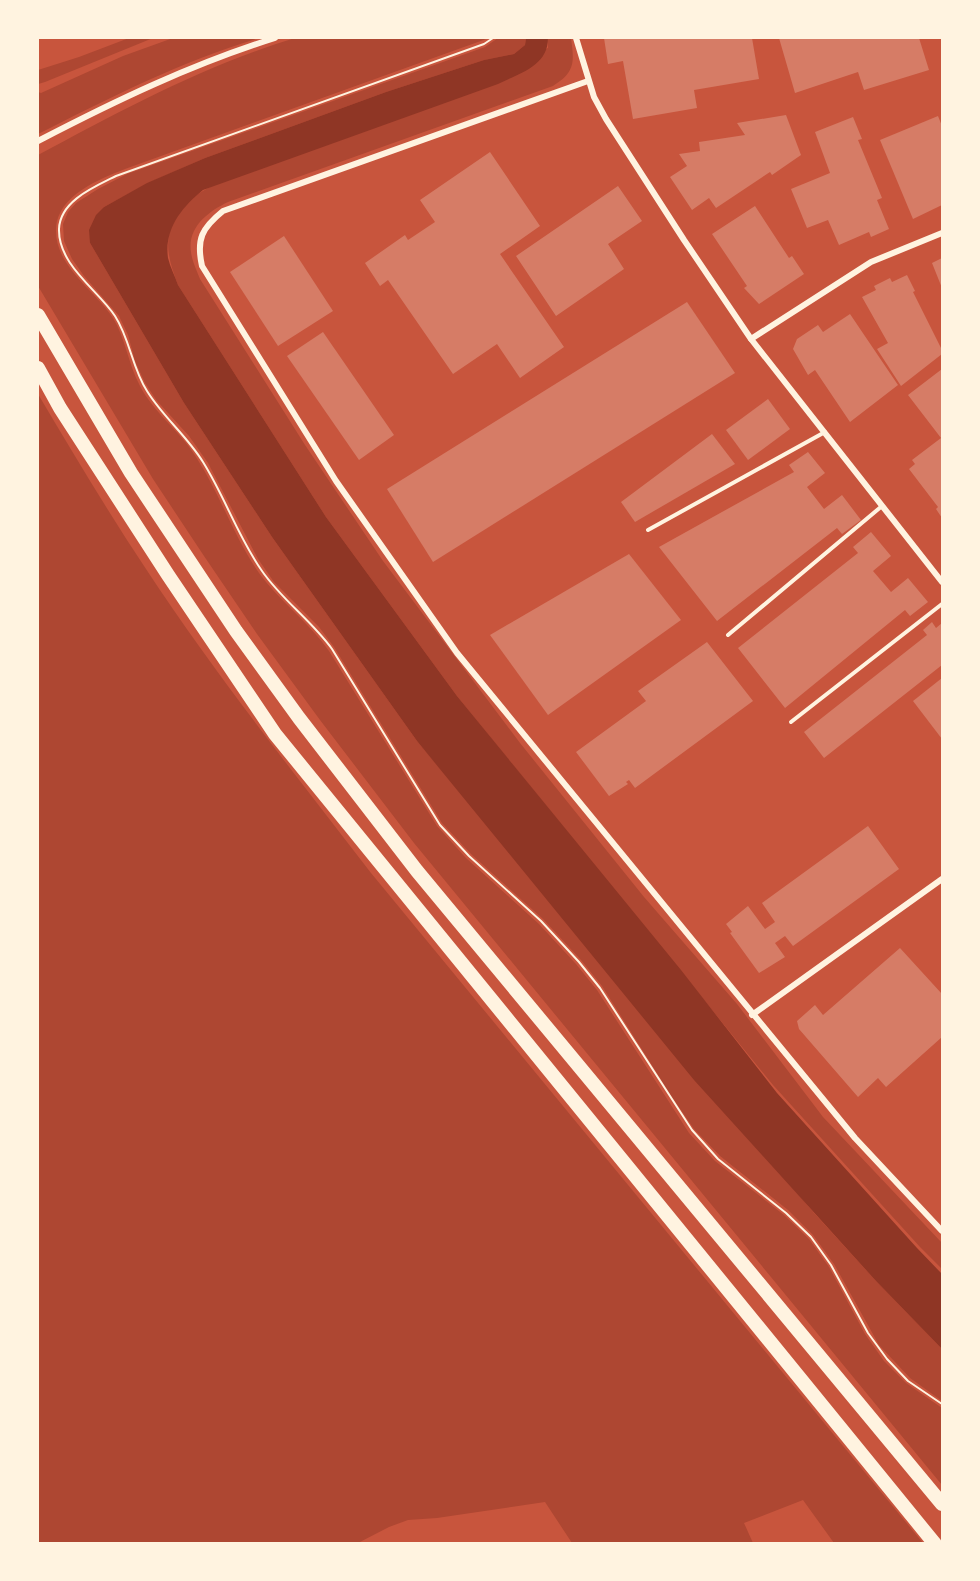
<svg xmlns="http://www.w3.org/2000/svg" width="980" height="1581" font-family="Karla,sans-serif">
<style>
.green{fill:#ae4732}
.water{fill:#8f3625}
.building{fill:#d67c66}
.lines{fill:none;stroke-linecap:round;stroke-linejoin:round}
.path{stroke:#fff3e0;stroke-width:2}
.service{stroke:#fff3e0;stroke-width:4}
.minor{stroke:#fff3e0;stroke-width:6}
.motorway{stroke:#fff3e0;stroke-width:14}
</style>
<rect width="100%" height="100%" fill="#c8553d"/>
<g class="green">
<path d="M 129,38 L 153,38 L 45,82 L 38,84 L 38,70 L 79,57 Z"/>
<path d="M 173,38 L 259,38 C 182,61 109,98 38,134 L 38,92 L 41,93 L 123,56 Z"/>
<path d="M 295,38 L 489,38 L 125,169 C 100,179 58,195 56,228 C 54,266 95,290 113,318 C 126,339 128,364 140,386 C 154,413 180,431 196,457 C 220,494 234,537 259,573 C 280,602 309,622 329,651 L 437,826 L 466,858 L 539,924 L 576,964 L 597,990 L 689,1133 L 715,1161 L 784,1215 L 809,1239 L 829,1267 L 865,1334 L 884,1361 L 906,1383 L 942,1408 L 942,1485 L 414,843 L 320,720 L 257,634 L 204,556 L 153,479 L 38,286 L 38,155 C 120,111 205,65 295,38 Z"/>
<path d="M 498,38 L 526,38 L 525,45 L 514,54 L 484,60 L 386,92 L 205,158 L 148,183 L 104,207 L 90,243 L 184,403 L 272,537 L 417,741 L 814,1213 L 876,1281 L 942,1349 L 942,1401 L 910,1378 L 879,1345 L 834,1264 L 813,1235 L 788,1210 L 720,1156 L 694,1129 L 672,1097 L 602,986 L 581,960 L 543,919 L 471,854 L 442,823 L 334,647 L 319,627 L 274,582 L 258,559 L 208,463 L 189,436 L 157,401 L 145,383 L 135,361 L 128,335 L 119,316 L 84,276 L 72,259 L 64,241 L 63,224 L 68,212 L 76,203 L 98,189 L 127,174 L 485,47 Z"/>
<path d="M 548,38 L 571,38 C 574,61 576,72 553,86 L 228,202 C 209,211 187,227 191,252 C 192,261 197,271 200,279 L 305,445 L 383,561 L 520,743 L 644,897 L 737,1004 L 823,1117 L 942,1243 L 942,1269 L 920,1247 L 773,1085 L 457,696 L 326,517 L 178,285 C 166,253 161,233 186,205 C 205,182 248,174 275,162 C 366,124 457,86 548,48 Z"/>
<path d="M 38,394 C 73,453 108,512 146,569 C 215,674 294,773 371,873 L 923,1543 L 834,1543 L 803,1500 L 744,1523 L 753,1543 L 572,1543 L 545,1502 L 437,1518 L 408,1520 L 389,1527 L 358,1543 L 38,1543 Z"/>
</g>
<path class="water" d="M 526,38 L 548,38 C 548,66 520,73 498,84 L 203,190 C 182,207 164,229 168,258 C 170,267 175,276 178,285 L 326,517 L 457,696 L 681,970 L 777,1093 L 917,1248 L 942,1274 L 942,1349 L 876,1281 L 694,1080 L 417,741 L 272,537 L 184,403 L 90,243 L 89,230 L 96,215 L 104,207 L 147,183 L 205,158 L 386,92 L 484,60 L 514,54 L 525,45 Z"/>
<g class="building">
<path d="M 604,38 L 752,38 L 759,79 L 694,90 L 697,108 L 633,119 L 623,61 L 608,64 Z"/>
<path d="M 779,38 L 919,38 L 929,70 L 864,90 L 858,72 L 795,93 Z"/>
<path d="M 786,115 L 801,155 L 772,175 L 770,172 L 716,208 L 709,198 L 692,210 L 670,177 L 687,166 L 679,154 L 700,151 L 699,142 L 745,135 L 737,123 Z"/>
<path d="M 938,116 L 942,126 L 942,205 L 913,219 L 880,140 Z"/>
<path d="M 853,117 L 862,139 L 858,140 L 882,198 L 877,200 L 889,229 L 871,237 L 869,232 L 839,245 L 828,220 L 807,228 L 791,189 L 830,173 L 815,132 Z"/>
<path d="M 490,152 L 540,226 L 500,254 L 564,347 L 520,378 L 497,344 L 453,374 L 388,280 L 380,286 L 365,263 L 405,235 L 408,240 L 435,222 L 420,200 Z"/>
<path d="M 618,186 L 642,221 L 608,244 L 624,269 L 556,316 L 516,256 Z"/>
<path d="M 755,206 L 789,258 L 792,256 L 804,274 L 759,304 L 744,288 L 747,286 L 712,234 Z"/>
<path d="M 284,236 L 333,311 L 278,346 L 230,272 Z"/>
<path d="M 942,258 L 942,288 L 932,263 Z"/>
<path d="M 907,275 L 915,291 L 913,292 L 942,350 L 942,354 L 901,386 L 877,349 L 888,343 L 862,297 L 876,290 L 874,286 L 890,278 L 892,282 Z"/>
<path d="M 687,302 L 735,373 L 433,562 L 387,489 Z"/>
<path d="M 850,314 L 898,385 L 850,422 L 815,370 L 808,375 L 793,349 L 797,339 L 818,325 L 823,332 Z"/>
<path d="M 323,332 L 394,435 L 359,460 L 287,356 Z"/>
<path d="M 942,369 L 942,518 L 936,509 L 938,507 L 909,469 L 915,464 L 912,460 L 941,438 L 908,395 Z"/>
<path d="M 768,399 L 790,429 L 748,460 L 726,430 Z"/>
<path d="M 712,434 L 735,464 L 635,522 L 621,502 Z"/>
<path d="M 808,452 L 825,473 L 807,487 L 824,509 L 842,495 L 861,520 L 842,534 L 837,528 L 717,621 L 659,547 L 794,472 L 789,465 Z"/>
<path d="M 871,532 L 891,556 L 873,571 L 891,592 L 908,578 L 928,602 L 910,616 L 905,610 L 785,708 L 738,648 L 858,553 L 853,547 Z"/>
<path d="M 629,554 L 681,620 L 548,715 L 490,635 Z"/>
<path d="M 932,622 L 936,628 L 942,623 L 942,665 L 824,758 L 804,732 L 927,635 L 923,630 Z"/>
<path d="M 707,642 L 753,701 L 635,788 L 629,780 L 626,782 L 628,784 L 609,796 L 576,752 L 646,701 L 638,691 Z"/>
<path d="M 942,678 L 942,739 L 913,701 Z"/>
<path d="M 868,826 L 899,869 L 793,946 L 785,936 L 775,943 L 785,957 L 759,973 L 730,933 L 732,932 L 726,924 L 748,906 L 765,929 L 775,922 L 762,903 Z"/>
<path d="M 900,948 L 942,994 L 942,1037 L 886,1087 L 878,1078 L 858,1097 L 799,1029 L 797,1021 L 815,1005 L 823,1015 Z"/>
</g>
<g class="lines">
<path class="path" d="M 493,38 L 484,44 L 116,176 C 94,187 60,201 59,229 C 58,265 98,290 115,316 C 130,339 132,368 147,391 C 163,417 187,436 203,462 C 225,497 238,537 262,571 C 282,600 311,620 332,649 L 440,825 L 469,856 L 541,921 L 579,962 L 600,988 L 692,1130 L 718,1159 L 786,1213 L 811,1237 L 831,1265 L 868,1333 L 887,1359 L 908,1381 L 942,1404"/>
<g class="service">
<path d="M 648,530 L 825,432"/>
<path d="M 728,635 L 882,506"/>
<path d="M 791,722 L 942,604"/>
</g>
<g class="minor">
<path d="M 576,38 L 594,97 L 606,119 L 684,240 L 751,339 L 942,582"/>
<path d="M 588,81 L 223,211 C 202,228 196,239 202,266 L 336,481 L 457,653 L 855,1138 L 942,1231"/>
<path d="M 38,141 C 115,101 192,64 275,38"/>
<path d="M 751,339 L 871,262 L 942,233"/>
<path d="M 752,1015 L 942,879"/>
</g>
<g class="motorway">
<path d="M 38,315 L 131,473 L 236,631 L 299,718 L 417,871 L 942,1504"/>
<path d="M 38,368 L 60,408 L 168,575 L 275,734 L 935,1544"/>
</g>
</g>
<rect width="980" height="1581" fill="none" stroke="#fff3e0" stroke-width="78"/>
</svg>
